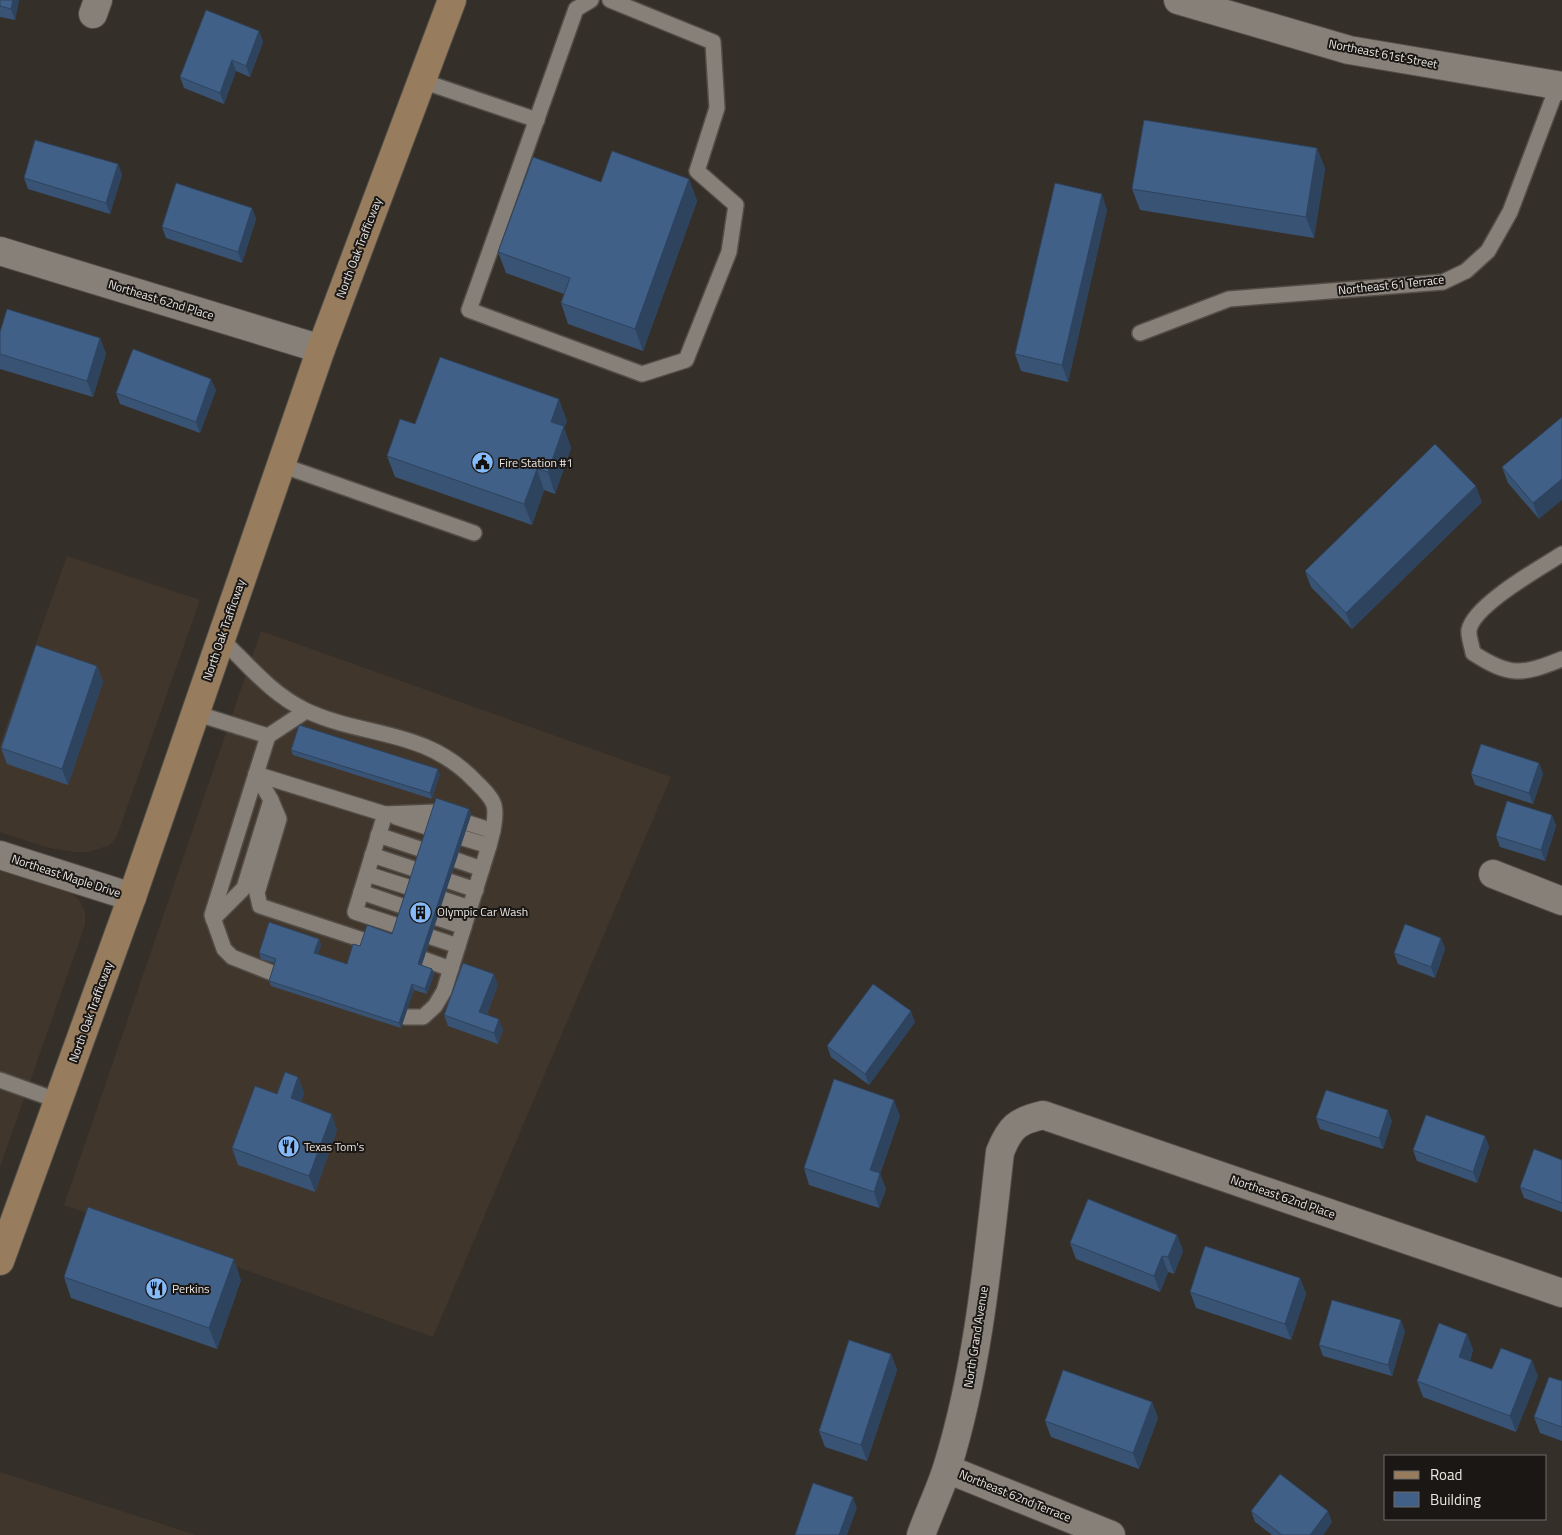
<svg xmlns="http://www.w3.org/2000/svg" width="1562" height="1535" font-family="'Titillium Web',sans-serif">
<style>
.built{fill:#41362c}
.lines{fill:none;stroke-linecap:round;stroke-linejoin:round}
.lane-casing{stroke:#524d47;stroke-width:18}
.street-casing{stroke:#524d47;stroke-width:30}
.secondary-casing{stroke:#524d47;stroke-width:30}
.lane{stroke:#878079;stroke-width:15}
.street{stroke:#878079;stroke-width:28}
.secondary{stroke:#977d5e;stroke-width:28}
.wall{fill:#385374}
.shaded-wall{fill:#2e435e}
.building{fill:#416087;stroke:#2e435e}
.labels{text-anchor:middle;stroke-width:4;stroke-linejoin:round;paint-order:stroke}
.street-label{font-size:12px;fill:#eae6e2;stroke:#1a1715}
.poi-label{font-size:12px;fill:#eae6e2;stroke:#1a1715;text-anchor:start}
</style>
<rect width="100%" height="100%" fill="#352f29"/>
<g class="built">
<path d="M 67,556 L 200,600 L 117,836 L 110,845 L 89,852 L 74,852 L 49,848 L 0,832 L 0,744 Z"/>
<path d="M 261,631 L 671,777 L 433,1337 L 64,1205 Z"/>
<path d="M 0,867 L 63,888 L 73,894 L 79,900 L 85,911 L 85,925 L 0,1167 Z"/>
<path d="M 0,1472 L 196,1535 L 0,1535 Z"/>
</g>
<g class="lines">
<defs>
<g id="lane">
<path d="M 591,0 L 576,9 L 469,310 L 642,374 L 686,360 L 729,252 L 736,205 L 697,171 L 717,108 L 713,42 L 610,0"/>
<path d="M 422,81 L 537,120"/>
<path d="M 1140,333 L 1229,299 L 1443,282 L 1466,271 L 1488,251 L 1510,212 L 1558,85"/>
<path d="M 281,465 L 474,533"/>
<path d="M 1562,554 C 1540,568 1474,605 1469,630 C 1468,636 1472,646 1473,653 C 1510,677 1522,675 1562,659"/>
<path d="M 221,639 C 249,665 270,693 305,710 C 364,738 425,728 475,781 C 482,788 491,796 494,805 C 497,817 492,835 489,846 L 444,991 L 435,1006 L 423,1017 L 405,1017"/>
<path d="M 195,713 L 268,736 L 256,774 L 385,814 L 355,912 L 398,926"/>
<path d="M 268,736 L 306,711"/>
<path d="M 256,774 L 212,915 L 224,949 L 232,957 L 275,974"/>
<path d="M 271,800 L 279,819 L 257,893 L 260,906 L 366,941"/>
<path d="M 385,814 L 436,812"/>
<path d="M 396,817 L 430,828"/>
<path d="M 468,823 L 493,831"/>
<path d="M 378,835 L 423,850"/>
<path d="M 463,838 L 489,846"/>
<path d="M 372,855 L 417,870"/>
<path d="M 456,860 L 482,869"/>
<path d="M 367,874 L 411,888"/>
<path d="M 449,881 L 476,890"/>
<path d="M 361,892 L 405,907"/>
<path d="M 443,899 L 470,908"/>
<path d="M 437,918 L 464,927"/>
<path d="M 213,919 L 244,888 L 271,800 L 256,774"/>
<path d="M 431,937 L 458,946"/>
<path d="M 423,959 L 451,969"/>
<path d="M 0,1080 L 59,1101"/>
</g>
<g id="street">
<path d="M 1178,0 L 1349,50 L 1562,86"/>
<path d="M 93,14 L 98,0"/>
<path d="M 0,251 L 321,349"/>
<path d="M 0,855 L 132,897"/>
<path d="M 1493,874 L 1562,901"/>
<path d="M 947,1469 L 1111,1535"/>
<path d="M 921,1535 C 929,1513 940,1490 947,1468 C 979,1365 988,1258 1000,1152 C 1010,1127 1017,1121 1043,1115 L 1562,1293"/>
</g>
<path id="secondary" d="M 0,1261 L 132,897 L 321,349 L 452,0"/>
</defs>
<use href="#lane" class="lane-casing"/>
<use href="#street" class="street-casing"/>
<use href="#secondary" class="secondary-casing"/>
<use href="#lane" class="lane"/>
<use href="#street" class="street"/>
<use href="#secondary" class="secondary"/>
</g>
<g class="wall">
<path d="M 0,0 L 19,0 L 15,20 L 0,17 Z"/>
<path d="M 259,31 L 263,42 L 250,77 L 236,71 L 224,104 L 184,88 L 180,77 Z"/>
<path d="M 1317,148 L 1325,169 L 1314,238 L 1140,210 L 1132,189 Z"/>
<path d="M 118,164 L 122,175 L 110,214 L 28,189 L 24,178 Z"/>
<path d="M 689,179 L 697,201 L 643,351 L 568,324 L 561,303 L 564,294 L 506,273 L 498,252 L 601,182 Z"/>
<path d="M 252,208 L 256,219 L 242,263 L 166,238 L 162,227 Z"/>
<path d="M 1107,210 L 1068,382 L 1021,371 L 1015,354 Z"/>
<path d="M 0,332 L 100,338 L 106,354 L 93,397 L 0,369 Z"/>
<path d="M 216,390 L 200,433 L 120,404 L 116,393 Z"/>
<path d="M 1562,417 L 1539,519 L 1508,483 L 1502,467 Z"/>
<path d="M 567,421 L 564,428 L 571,448 L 555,494 L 544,490 L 532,525 L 395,477 L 387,456 L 415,424 Z"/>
<path d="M 1482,502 L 1352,629 L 1311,587 L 1305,571 Z"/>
<path d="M 97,666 L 103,682 L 68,785 L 7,764 L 1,748 Z"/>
<path d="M 291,750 L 440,774 L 432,799 L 293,755 Z"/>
<path d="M 1539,763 L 1543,774 L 1533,804 L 1475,785 L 1471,774 Z"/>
<path d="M 469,809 L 471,815 L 422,965 L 432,969 L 434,974 L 427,994 L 414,990 L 401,1028 L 271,986 L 269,981 L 275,963 L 261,959 L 259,953 L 319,939 L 321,945 L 318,954 L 347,964 L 360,946 L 392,934 Z"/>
<path d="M 1552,815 L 1556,826 L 1545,861 L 1500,847 L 1496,836 Z"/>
<path d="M 1441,938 L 1445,949 L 1435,978 L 1398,964 L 1394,953 Z"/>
<path d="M 498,985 L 487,1014 L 503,1030 L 498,1044 L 448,1026 L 444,1015 Z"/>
<path d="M 915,1022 L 869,1085 L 831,1057 L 827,1046 Z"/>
<path d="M 298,1077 L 304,1093 L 301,1102 L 337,1130 L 315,1192 L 238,1165 L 232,1148 L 277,1094 Z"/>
<path d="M 900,1116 L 880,1174 L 886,1189 L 879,1208 L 809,1185 L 804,1168 Z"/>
<path d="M 1316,1118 L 1392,1121 L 1383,1149 L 1320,1129 Z"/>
<path d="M 1485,1136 L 1489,1147 L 1477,1183 L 1417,1161 L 1413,1150 Z"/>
<path d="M 1562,1160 L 1562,1212 L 1524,1198 L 1520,1187 Z"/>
<path d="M 1177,1235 L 1183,1251 L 1174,1274 L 1168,1272 L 1160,1292 L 1076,1259 L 1070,1243 Z"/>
<path d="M 64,1277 L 241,1280 L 217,1349 L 71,1298 Z"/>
<path d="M 1300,1278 L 1306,1294 L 1291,1340 L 1196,1308 L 1190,1292 Z"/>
<path d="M 1405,1331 L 1392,1376 L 1323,1356 L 1319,1345 Z"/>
<path d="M 1467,1334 L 1473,1350 L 1470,1361 L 1492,1369 L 1538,1376 L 1516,1432 L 1423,1397 L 1417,1381 Z"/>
<path d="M 891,1354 L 897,1370 L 867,1461 L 825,1447 L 819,1431 Z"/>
<path d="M 1562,1381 L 1562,1441 L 1540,1433 L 1534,1417 Z"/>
<path d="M 1152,1402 L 1158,1418 L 1139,1469 L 1051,1437 L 1045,1421 Z"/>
<path d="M 1251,1511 L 1332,1522 L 1323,1535 L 1272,1535 L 1255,1522 Z"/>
</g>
<g class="shaded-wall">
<path d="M 13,0 L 19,0 L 15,20 L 11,9 Z"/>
<path d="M 259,31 L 263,42 L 250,77 L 246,66 Z"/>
<path d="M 232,60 L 236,71 L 224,104 L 220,93 Z"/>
<path d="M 1317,148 L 1325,169 L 1314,238 L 1306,217 Z"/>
<path d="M 118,164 L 122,175 L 110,214 L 106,203 Z"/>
<path d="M 689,179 L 697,201 L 643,351 L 635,329 Z"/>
<path d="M 1102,194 L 1107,210 L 1068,382 L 1062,365 Z"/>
<path d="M 252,208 L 256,219 L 242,263 L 238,252 Z"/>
<path d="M 100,338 L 106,354 L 93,397 L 87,381 Z"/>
<path d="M 211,379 L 216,390 L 200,433 L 196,422 Z"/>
<path d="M 559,399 L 567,421 L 564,428 L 571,448 L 555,494 L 548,472 L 551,422 Z"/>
<path d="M 537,469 L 544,490 L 532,525 L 524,504 Z"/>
<path d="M 1562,479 L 1562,500 L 1539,519 L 1533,503 Z"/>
<path d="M 1476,486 L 1482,502 L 1352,629 L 1346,613 Z"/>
<path d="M 97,666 L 103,682 L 68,785 L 62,769 Z"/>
<path d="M 1539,763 L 1543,774 L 1533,804 L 1529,793 Z"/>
<path d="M 438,769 L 440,774 L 432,799 L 430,793 Z"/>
<path d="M 469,809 L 471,815 L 420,969 L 418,964 Z"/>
<path d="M 1552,815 L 1556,826 L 1545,861 L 1541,850 Z"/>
<path d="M 1441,938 L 1445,949 L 1435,978 L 1431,967 Z"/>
<path d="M 319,939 L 321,945 L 316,959 L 314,953 Z"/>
<path d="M 432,969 L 434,974 L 427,994 L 425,989 Z"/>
<path d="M 494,974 L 498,985 L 483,1023 L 479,1012 Z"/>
<path d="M 412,984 L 414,990 L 401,1028 L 399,1023 Z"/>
<path d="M 911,1011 L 915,1022 L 869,1085 L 865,1074 Z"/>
<path d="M 499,1019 L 503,1030 L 498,1044 L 494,1033 Z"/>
<path d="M 298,1077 L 304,1093 L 297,1115 L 291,1098 Z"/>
<path d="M 894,1100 L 900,1116 L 880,1174 L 886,1189 L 879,1208 L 874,1192 L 870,1170 Z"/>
<path d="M 1388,1110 L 1392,1121 L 1383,1149 L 1379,1138 Z"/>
<path d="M 332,1114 L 337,1130 L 315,1192 L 309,1176 Z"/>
<path d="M 1485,1136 L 1489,1147 L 1477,1183 L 1473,1172 Z"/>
<path d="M 1177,1235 L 1183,1251 L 1174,1274 L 1168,1257 Z"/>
<path d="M 1162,1256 L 1168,1272 L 1160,1292 L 1154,1276 Z"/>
<path d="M 234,1259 L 241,1280 L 217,1349 L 209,1328 Z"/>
<path d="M 1300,1278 L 1306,1294 L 1291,1340 L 1285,1324 Z"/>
<path d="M 1401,1320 L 1405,1331 L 1392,1376 L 1388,1365 Z"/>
<path d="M 1467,1334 L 1473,1350 L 1465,1373 L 1459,1357 Z"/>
<path d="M 891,1354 L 897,1370 L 867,1461 L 861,1445 Z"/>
<path d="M 1532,1360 L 1538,1376 L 1516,1432 L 1510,1416 Z"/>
<path d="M 1152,1402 L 1158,1418 L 1139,1469 L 1133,1453 Z"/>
<path d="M 853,1497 L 857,1508 L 847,1535 L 839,1535 Z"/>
<path d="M 1328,1511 L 1332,1522 L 1323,1535 L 1310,1535 Z"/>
</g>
<g class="building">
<path d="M 0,0 L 13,0 L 11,9 L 0,6 Z"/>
<path d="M 206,10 L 259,31 L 246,66 L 232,60 L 220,93 L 180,77 Z"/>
<path d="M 1144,120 L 1317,148 L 1306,217 L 1132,189 Z"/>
<path d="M 35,140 L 118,164 L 106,203 L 24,178 Z"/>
<path d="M 612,151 L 689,179 L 635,329 L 561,303 L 570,278 L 498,252 L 533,157 L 601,182 Z"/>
<path d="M 176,183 L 252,208 L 238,252 L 162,227 Z"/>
<path d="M 1055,183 L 1102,194 L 1062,365 L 1015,354 Z"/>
<path d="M 7,309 L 100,338 L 87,381 L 0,354 L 0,332 Z"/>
<path d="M 133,349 L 211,379 L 196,422 L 116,393 Z"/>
<path d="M 440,357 L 559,399 L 551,422 L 564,426 L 548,472 L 537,469 L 524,504 L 387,456 L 400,419 L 415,424 Z"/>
<path d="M 1562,417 L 1562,479 L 1533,503 L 1502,467 Z"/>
<path d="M 1435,444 L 1476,486 L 1346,613 L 1305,571 Z"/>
<path d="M 36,645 L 97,666 L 62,769 L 1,748 Z"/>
<path d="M 299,725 L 438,769 L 430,793 L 291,750 Z"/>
<path d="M 1481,744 L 1539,763 L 1529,793 L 1471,774 Z"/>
<path d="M 436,798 L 469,809 L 418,964 L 432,969 L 425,989 L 412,984 L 399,1023 L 269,981 L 276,959 L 259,953 L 269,922 L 319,939 L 314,953 L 347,964 L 353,944 L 360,946 L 367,925 L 392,934 Z"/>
<path d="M 1507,801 L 1552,815 L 1541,850 L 1496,836 Z"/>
<path d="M 1405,924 L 1441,938 L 1431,967 L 1394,953 Z"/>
<path d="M 463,963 L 494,974 L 479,1012 L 499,1019 L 494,1033 L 444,1015 Z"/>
<path d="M 873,984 L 911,1011 L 865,1074 L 827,1046 Z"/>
<path d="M 285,1072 L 298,1077 L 291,1098 L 332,1114 L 309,1176 L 232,1148 L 255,1086 L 277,1094 Z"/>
<path d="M 834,1079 L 894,1100 L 870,1170 L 880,1173 L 874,1192 L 804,1168 Z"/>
<path d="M 1326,1090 L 1388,1110 L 1379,1138 L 1316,1118 Z"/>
<path d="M 1426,1115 L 1485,1136 L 1473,1172 L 1413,1150 Z"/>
<path d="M 1534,1149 L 1562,1160 L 1562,1203 L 1520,1187 Z"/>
<path d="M 1088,1199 L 1177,1235 L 1168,1257 L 1162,1256 L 1154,1276 L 1070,1243 Z"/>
<path d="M 88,1207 L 234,1259 L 209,1328 L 64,1277 Z"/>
<path d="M 1205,1246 L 1300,1278 L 1285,1324 L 1190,1292 Z"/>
<path d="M 1332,1300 L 1401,1320 L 1388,1365 L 1319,1345 Z"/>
<path d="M 1439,1323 L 1467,1334 L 1459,1357 L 1492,1369 L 1501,1348 L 1532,1360 L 1510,1416 L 1417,1381 Z"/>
<path d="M 849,1340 L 891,1354 L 861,1445 L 819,1431 Z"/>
<path d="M 1063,1370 L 1152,1402 L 1133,1453 L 1045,1421 Z"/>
<path d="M 1549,1377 L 1562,1381 L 1562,1427 L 1534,1417 Z"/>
<path d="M 1280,1474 L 1328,1511 L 1310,1535 L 1282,1535 L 1251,1511 Z"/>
<path d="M 813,1483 L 853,1497 L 839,1535 L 795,1535 Z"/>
</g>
<defs>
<symbol id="civic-disc" viewBox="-11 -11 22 22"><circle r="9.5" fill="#86bbfb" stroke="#1a1715"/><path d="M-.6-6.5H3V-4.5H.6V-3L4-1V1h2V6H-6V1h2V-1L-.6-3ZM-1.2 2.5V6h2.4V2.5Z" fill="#111"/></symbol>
<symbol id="building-disc" viewBox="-11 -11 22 22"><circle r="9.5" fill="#86bbfb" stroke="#1a1715"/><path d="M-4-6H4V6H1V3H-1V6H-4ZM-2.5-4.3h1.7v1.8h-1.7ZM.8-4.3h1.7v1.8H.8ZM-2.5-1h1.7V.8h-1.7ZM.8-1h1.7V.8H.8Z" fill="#111"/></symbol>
<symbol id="restaurant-disc" viewBox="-11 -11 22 22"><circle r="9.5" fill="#86bbfb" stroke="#1a1715"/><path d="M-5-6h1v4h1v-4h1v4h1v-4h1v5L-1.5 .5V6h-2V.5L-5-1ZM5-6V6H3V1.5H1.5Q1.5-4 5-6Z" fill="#111"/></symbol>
</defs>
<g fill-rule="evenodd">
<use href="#civic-disc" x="470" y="450" width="25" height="25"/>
<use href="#building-disc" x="408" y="900" width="25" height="25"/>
<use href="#restaurant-disc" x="276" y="1134" width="25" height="25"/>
<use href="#restaurant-disc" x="144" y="1276" width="25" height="25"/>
</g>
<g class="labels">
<g class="street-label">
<text transform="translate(1383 54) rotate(11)" y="4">Northeast 61st Street</text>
<text transform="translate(359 248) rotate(-69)" y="4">North Oak Trafficway</text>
<text transform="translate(1391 285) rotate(-6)" y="4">Northeast 61 Terrace</text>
<text transform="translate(161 300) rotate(17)" y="4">Northeast 62nd Place</text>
<text transform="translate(224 630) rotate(-71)" y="4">North Oak Trafficway</text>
<text transform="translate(66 876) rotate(18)" y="4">Northeast Maple Drive</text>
<text transform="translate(91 1012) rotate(-70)" y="4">North Oak Trafficway</text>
<text transform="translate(1283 1197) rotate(19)" y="4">Northeast 62nd Place</text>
<text transform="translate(976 1337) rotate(-81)" y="4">North Grand Avenue</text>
<text transform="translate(1015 1496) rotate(22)" y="4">Northeast 62nd Terrace</text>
</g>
<g class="poi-label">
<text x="499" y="467">Fire Station #1</text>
<text x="437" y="916">Olympic Car Wash</text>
<text x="304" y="1151">Texas Tom's</text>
<text x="172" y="1293">Perkins</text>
</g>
</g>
<rect x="1384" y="1455" width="162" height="65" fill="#1a1715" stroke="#6d6a67"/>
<rect x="1394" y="1471" width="25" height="8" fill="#977d5e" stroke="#6d6a67"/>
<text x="1430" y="1480" font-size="15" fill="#eae6e2">Road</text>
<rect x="1394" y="1492" width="25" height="15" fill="#416087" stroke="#6d6a67"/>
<text x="1430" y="1505" font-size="15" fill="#eae6e2">Building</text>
</svg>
